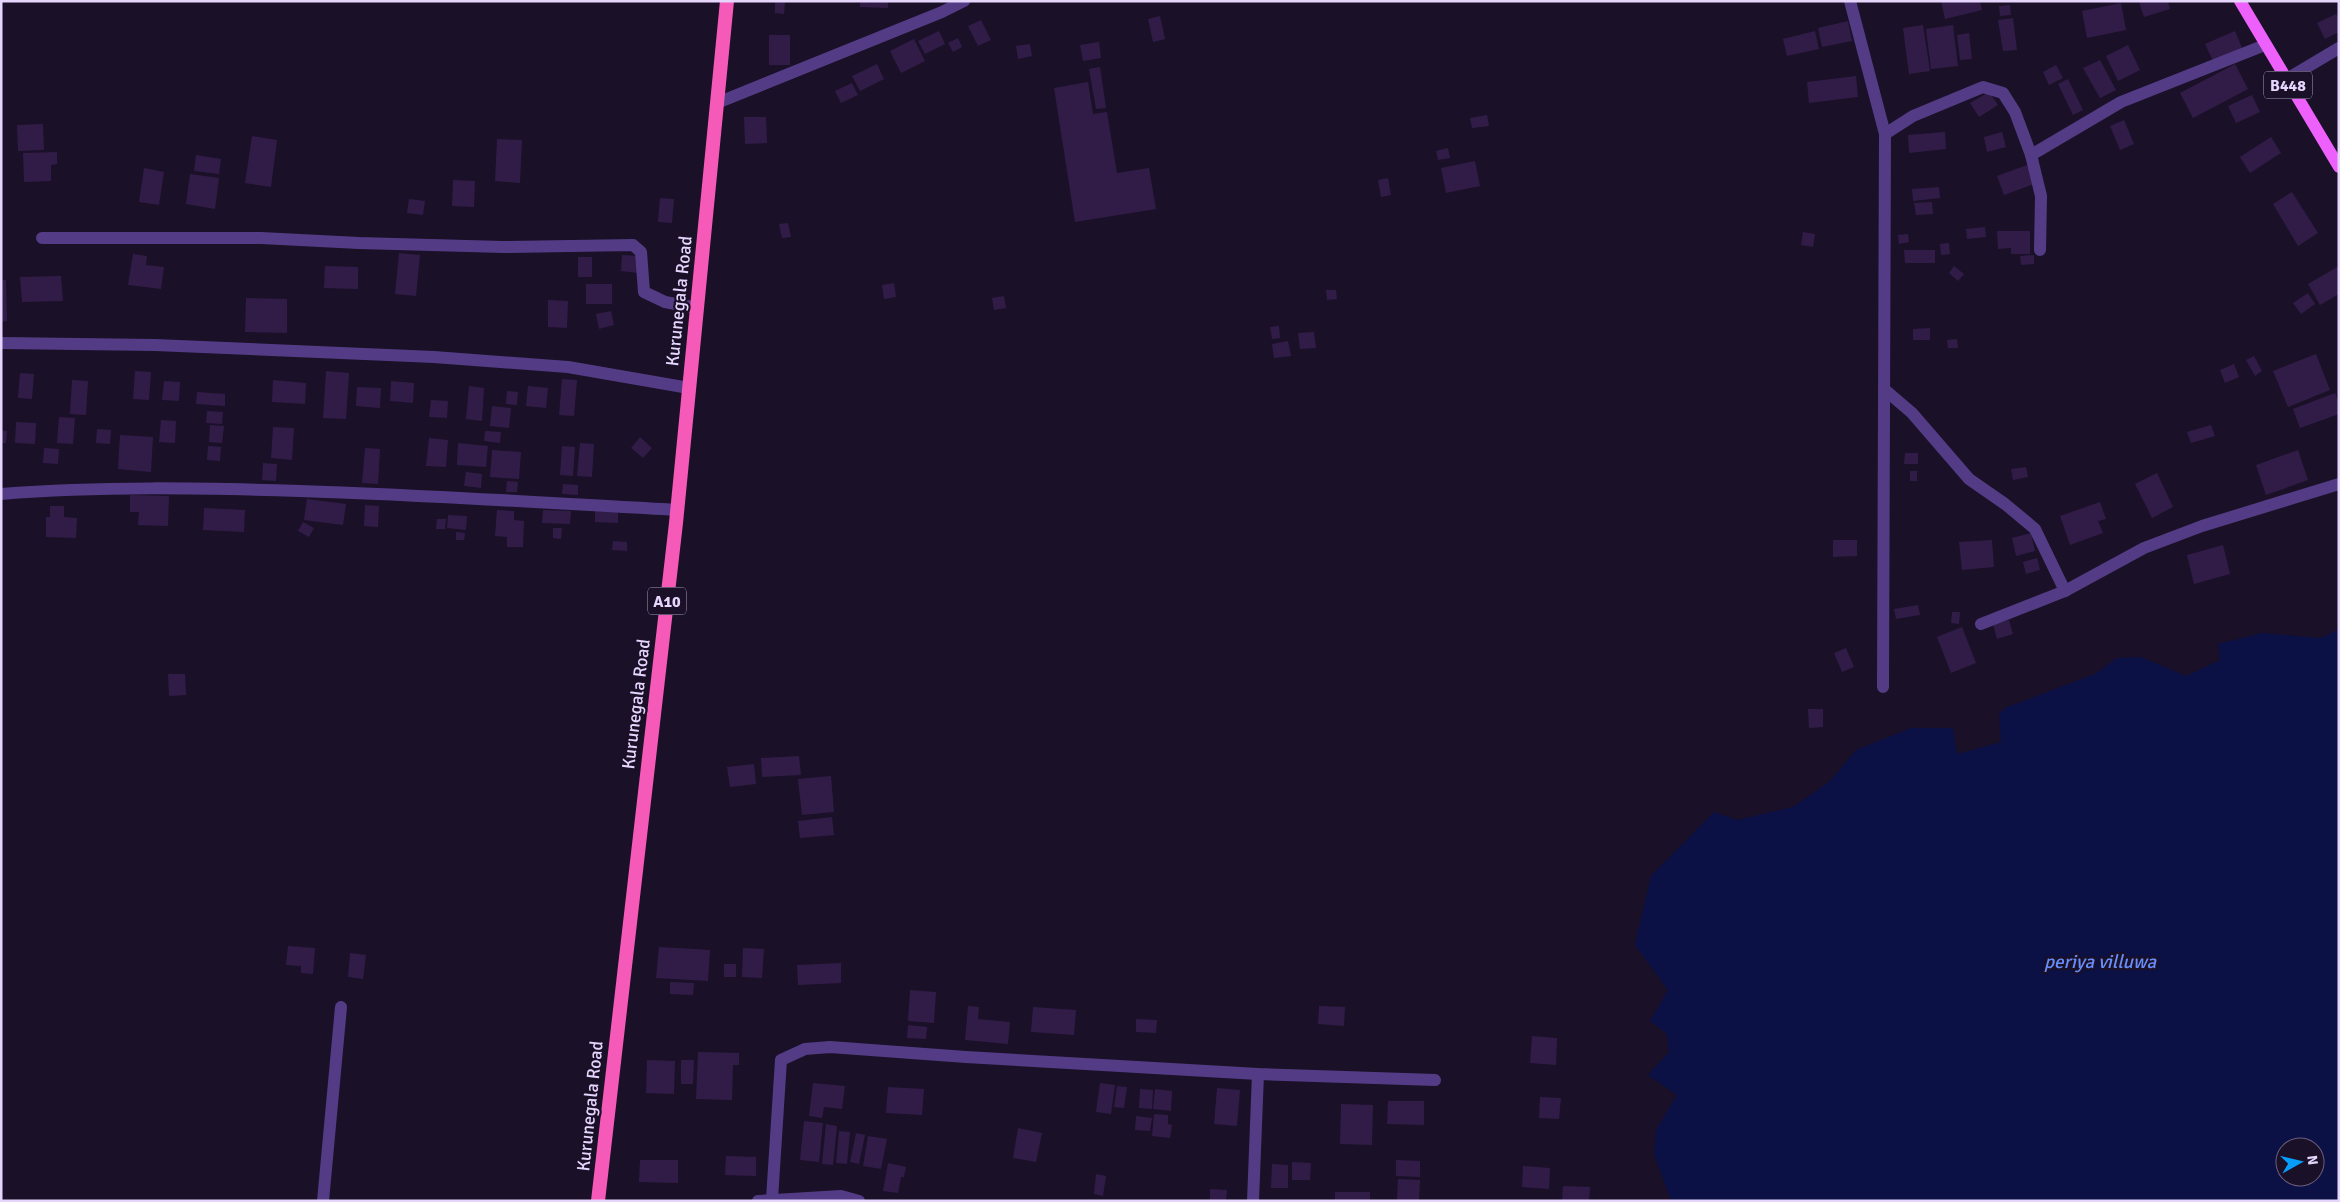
<svg xmlns="http://www.w3.org/2000/svg" width="2340" height="1202" font-family="Signika,sans-serif">
<style>
.water{fill:#0b1045;fill-rule:evenodd}
.building{fill:#311c48}
.lines{fill:none;stroke-linecap:round;stroke-linejoin:round}
.minor{stroke:#533c85;stroke-width:12}
.primary{stroke:#ee60fc;stroke-width:12}
.trunk{stroke:#f55ab8;stroke-width:14}
.labels{text-anchor:middle;stroke-width:4.5;stroke-linejoin:round;paint-order:stroke}
.shield{fill:#1a1027;stroke:#a99bbe;stroke-width:1}
.shield-label{font-size:16px;font-weight:bold;fill:#e6d6fe}
.street-label{font-size:18px;fill:#e6d6fe;stroke:#1a1027}
.water-label{font-size:19px;font-style:italic;fill:#668dfc;stroke:#1a1027}
</style>
<rect width="100%" height="100%" fill="#1a1027"/>
<path class="water" d="M 2339,629 L 2339,1201 L 1671,1201 L 1654,1154 L 1656,1130 L 1677,1095 L 1648,1075 L 1669,1052 L 1667,1034 L 1650,1021 L 1668,990 L 1635,945 L 1651,876 L 1714,812 L 1737,820 L 1793,807 L 1830,781 L 1856,750 L 1911,728 L 1953,728 L 1957,754 L 2001,742 L 1999,714 L 2005,708 L 2095,674 L 2117,658 L 2141,657 L 2186,676 L 2220,660 L 2218,644 L 2262,633 L 2321,638 ZM 2285,1147 L 2315,1147 L 2315,1177 L 2285,1177 Z"/>
<g class="building">
<path d="M 860,1 L 888,1 L 888,8 L 860,7 Z"/>
<path d="M 1941,1 L 1980,1 L 1982,10 L 1945,19 Z"/>
<path d="M 2168,1 L 2170,9 L 2144,17 L 2139,2 Z"/>
<path d="M 775,2 L 785,2 L 784,14 L 775,13 Z"/>
<path d="M 2121,3 L 2126,30 L 2087,38 L 2082,11 Z"/>
<path d="M 2010,5 L 2011,15 L 2000,16 L 1999,6 Z"/>
<path d="M 2336,14 L 2339,19 L 2339,32 L 2325,39 L 2317,23 Z"/>
<path d="M 1160,16 L 1165,39 L 1153,42 L 1148,19 Z"/>
<path d="M 2013,18 L 2017,50 L 2003,51 L 1998,20 Z"/>
<path d="M 981,20 L 991,40 L 978,46 L 968,26 Z"/>
<path d="M 1848,21 L 1852,41 L 1822,47 L 1818,28 Z"/>
<path d="M 1923,25 L 1930,71 L 1909,74 L 1903,28 Z"/>
<path d="M 1953,25 L 1958,66 L 1931,69 L 1926,29 Z"/>
<path d="M 939,31 L 945,44 L 925,54 L 918,41 Z"/>
<path d="M 1815,31 L 1819,49 L 1787,56 L 1783,39 Z"/>
<path d="M 2235,31 L 2243,50 L 2214,63 L 2205,44 Z"/>
<path d="M 1969,33 L 1972,59 L 1960,60 L 1957,35 Z"/>
<rect x="769" y="35" width="21" height="30"/>
<path d="M 958,38 L 962,47 L 953,52 L 948,43 Z"/>
<path d="M 914,39 L 925,61 L 901,73 L 890,51 Z"/>
<path d="M 1099,42 L 1101,58 L 1083,61 L 1080,45 Z"/>
<path d="M 1030,44 L 1032,56 L 1018,59 L 1016,46 Z"/>
<path d="M 2128,45 L 2140,70 L 2118,81 L 2106,56 Z"/>
<path d="M 2100,60 L 2116,90 L 2100,98 L 2083,68 Z"/>
<path d="M 877,64 L 884,79 L 860,91 L 852,76 Z"/>
<path d="M 2235,64 L 2248,89 L 2193,118 L 2180,93 Z"/>
<path d="M 2056,65 L 2063,78 L 2049,85 L 2043,72 Z"/>
<path d="M 1100,67 L 1106,108 L 1096,109 L 1089,69 Z"/>
<path d="M 1856,76 L 1858,97 L 1809,103 L 1807,82 Z"/>
<path d="M 2068,79 L 2083,110 L 2073,115 L 2058,84 Z"/>
<path d="M 1088,82 L 1093,114 L 1107,112 L 1117,173 L 1149,168 L 1156,209 L 1075,222 L 1054,88 Z"/>
<path d="M 852,83 L 858,95 L 841,103 L 835,91 Z"/>
<path d="M 1989,92 L 1998,105 L 1979,117 L 1970,103 Z"/>
<path d="M 2252,95 L 2260,112 L 2236,123 L 2228,106 Z"/>
<path d="M 1487,115 L 1489,126 L 1472,128 L 1470,118 Z"/>
<path d="M 744,117 L 766,117 L 767,143 L 745,144 Z"/>
<path d="M 2124,120 L 2134,144 L 2120,150 L 2110,126 Z"/>
<path d="M 43,124 L 44,150 L 18,151 L 17,125 Z"/>
<path d="M 1945,132 L 1946,149 L 1909,153 L 1908,135 Z"/>
<path d="M 2002,132 L 2006,147 L 1987,152 L 1984,137 Z"/>
<path d="M 252,136 L 277,140 L 271,187 L 245,183 Z"/>
<path d="M 2271,137 L 2281,153 L 2250,173 L 2240,157 Z"/>
<path d="M 497,139 L 522,140 L 520,183 L 495,181 Z"/>
<path d="M 1448,148 L 1450,158 L 1438,160 L 1436,151 Z"/>
<path d="M 57,152 L 57,164 L 51,165 L 51,181 L 24,182 L 23,153 Z"/>
<path d="M 196,155 L 221,159 L 219,174 L 194,171 Z"/>
<path d="M 1475,161 L 1480,186 L 1446,193 L 1441,168 Z"/>
<path d="M 2027,165 L 2034,184 L 2004,195 L 1997,176 Z"/>
<path d="M 144,168 L 164,172 L 159,205 L 139,202 Z"/>
<path d="M 190,174 L 219,178 L 215,209 L 186,204 Z"/>
<path d="M 1388,178 L 1391,195 L 1381,197 L 1378,180 Z"/>
<path d="M 453,180 L 475,181 L 474,207 L 452,206 Z"/>
<path d="M 1939,187 L 1940,198 L 1913,201 L 1912,189 Z"/>
<path d="M 2292,192 L 2318,233 L 2298,246 L 2273,204 Z"/>
<path d="M 660,198 L 674,199 L 672,223 L 658,222 Z"/>
<path d="M 409,199 L 425,201 L 423,215 L 407,213 Z"/>
<path d="M 1932,202 L 1933,214 L 1916,215 L 1914,203 Z"/>
<path d="M 788,223 L 791,237 L 782,238 L 779,224 Z"/>
<path d="M 1985,227 L 1986,237 L 1967,239 L 1966,229 Z"/>
<path d="M 1997,231 L 2030,231 L 2030,254 L 2011,254 L 2011,248 L 1998,249 Z"/>
<path d="M 1803,232 L 1815,234 L 1813,247 L 1801,245 Z"/>
<path d="M 1908,234 L 1909,242 L 1899,244 L 1898,235 Z"/>
<path d="M 1949,243 L 1950,254 L 1941,255 L 1940,244 Z"/>
<path d="M 1904,250 L 1935,250 L 1935,263 L 1905,263 Z"/>
<path d="M 399,253 L 420,255 L 416,296 L 395,294 Z"/>
<path d="M 133,254 L 147,256 L 146,265 L 164,267 L 161,289 L 128,285 Z"/>
<path d="M 622,255 L 639,256 L 638,273 L 621,271 Z"/>
<path d="M 2034,255 L 2034,264 L 2021,265 L 2020,256 Z"/>
<rect x="578" y="257" width="14" height="20"/>
<path d="M 325,266 L 358,267 L 358,289 L 324,288 Z"/>
<path d="M 1954,266 L 1964,274 L 1958,281 L 1949,273 Z"/>
<path d="M 2339,266 L 2339,294 L 2320,305 L 2308,284 Z"/>
<path d="M 61,276 L 63,301 L 22,302 L 20,277 Z"/>
<path d="M 1,280 L 6,280 L 7,321 L 1,322 Z"/>
<path d="M 894,283 L 896,297 L 884,299 L 882,285 Z"/>
<rect x="586" y="284" width="26" height="20"/>
<path d="M 1326,290 L 1336,290 L 1337,299 L 1327,300 Z"/>
<path d="M 2308,293 L 2315,304 L 2301,314 L 2293,303 Z"/>
<path d="M 1004,296 L 1006,308 L 994,310 L 992,298 Z"/>
<path d="M 246,298 L 287,299 L 287,333 L 245,332 Z"/>
<path d="M 548,300 L 568,301 L 567,328 L 548,327 Z"/>
<path d="M 611,311 L 614,325 L 599,329 L 596,314 Z"/>
<path d="M 1279,326 L 1280,338 L 1272,339 L 1270,327 Z"/>
<path d="M 1930,328 L 1930,340 L 1913,340 L 1913,329 Z"/>
<path d="M 1314,332 L 1316,348 L 1300,349 L 1298,333 Z"/>
<path d="M 1957,339 L 1958,348 L 1948,348 L 1947,340 Z"/>
<path d="M 1288,341 L 1291,356 L 1274,358 L 1272,344 Z"/>
<path d="M 2316,354 L 2330,390 L 2288,407 L 2273,371 Z"/>
<path d="M 2254,356 L 2262,371 L 2255,376 L 2246,360 Z"/>
<path d="M 2234,364 L 2239,377 L 2225,383 L 2220,370 Z"/>
<path d="M 135,371 L 151,372 L 149,400 L 133,399 Z"/>
<path d="M 326,371 L 349,373 L 346,419 L 323,418 Z"/>
<path d="M 20,373 L 34,374 L 32,399 L 18,398 Z"/>
<path d="M 562,379 L 577,380 L 574,416 L 559,415 Z"/>
<path d="M 72,380 L 88,381 L 86,415 L 70,414 Z"/>
<path d="M 273,380 L 306,383 L 305,404 L 272,402 Z"/>
<path d="M 164,381 L 180,382 L 179,401 L 162,400 Z"/>
<path d="M 391,381 L 414,383 L 413,403 L 390,401 Z"/>
<path d="M 469,386 L 484,388 L 482,421 L 466,419 Z"/>
<path d="M 528,386 L 548,388 L 546,408 L 526,406 Z"/>
<path d="M 357,387 L 381,388 L 380,408 L 356,406 Z"/>
<path d="M 507,391 L 518,392 L 517,405 L 506,404 Z"/>
<path d="M 197,392 L 225,394 L 225,406 L 196,404 Z"/>
<path d="M 2335,393 L 2339,404 L 2339,414 L 2300,428 L 2293,409 Z"/>
<path d="M 431,400 L 448,401 L 447,418 L 429,417 Z"/>
<path d="M 492,406 L 511,408 L 509,428 L 490,426 Z"/>
<path d="M 207,411 L 223,412 L 222,424 L 206,423 Z"/>
<path d="M 59,417 L 75,418 L 73,444 L 57,443 Z"/>
<path d="M 161,420 L 176,421 L 175,443 L 159,442 Z"/>
<path d="M 16,422 L 36,423 L 35,444 L 15,443 Z"/>
<path d="M 210,425 L 224,426 L 222,443 L 209,442 Z"/>
<path d="M 2211,425 L 2215,436 L 2191,443 L 2187,432 Z"/>
<path d="M 273,427 L 294,428 L 292,460 L 271,458 Z"/>
<path d="M 97,429 L 111,430 L 110,444 L 96,443 Z"/>
<path d="M 1,430 L 7,431 L 6,443 L 1,443 Z"/>
<path d="M 485,431 L 501,432 L 500,443 L 484,441 Z"/>
<path d="M 120,435 L 153,437 L 151,472 L 118,469 Z"/>
<path d="M 640,437 L 652,448 L 643,458 L 631,448 Z"/>
<path d="M 429,438 L 448,440 L 446,467 L 426,466 Z"/>
<path d="M 458,443 L 488,446 L 486,467 L 457,465 Z"/>
<path d="M 580,443 L 594,444 L 592,477 L 577,476 Z"/>
<path d="M 208,446 L 221,447 L 220,461 L 207,460 Z"/>
<path d="M 562,446 L 575,447 L 573,476 L 560,475 Z"/>
<path d="M 44,448 L 59,449 L 58,464 L 43,463 Z"/>
<path d="M 365,448 L 380,449 L 378,484 L 362,483 Z"/>
<path d="M 492,450 L 521,452 L 519,479 L 490,477 Z"/>
<path d="M 2298,450 L 2308,480 L 2266,495 L 2256,465 Z"/>
<path d="M 1905,453 L 1918,453 L 1918,464 L 1904,464 Z"/>
<path d="M 263,463 L 277,464 L 276,481 L 262,480 Z"/>
<path d="M 2026,467 L 2028,477 L 2013,480 L 2011,469 Z"/>
<rect x="1910" y="471" width="7" height="10"/>
<path d="M 466,472 L 482,474 L 481,488 L 464,486 Z"/>
<path d="M 2157,473 L 2173,507 L 2152,518 L 2135,484 Z"/>
<path d="M 507,481 L 518,482 L 517,492 L 506,492 Z"/>
<path d="M 563,484 L 578,485 L 578,495 L 562,494 Z"/>
<path d="M 130,495 L 169,496 L 168,526 L 138,525 L 139,512 L 130,512 Z"/>
<path d="M 307,499 L 346,504 L 343,525 L 304,520 Z"/>
<path d="M 2100,502 L 2106,519 L 2098,521 L 2103,533 L 2070,545 L 2060,516 Z"/>
<path d="M 365,505 L 379,506 L 378,527 L 364,526 Z"/>
<path d="M 50,506 L 64,506 L 64,517 L 77,518 L 76,538 L 46,537 L 46,517 L 50,517 Z"/>
<path d="M 204,508 L 245,510 L 244,532 L 203,530 Z"/>
<path d="M 497,510 L 514,511 L 514,520 L 524,521 L 523,547 L 507,547 L 507,537 L 495,536 Z"/>
<path d="M 543,510 L 571,511 L 570,524 L 542,523 Z"/>
<path d="M 595,511 L 618,511 L 618,523 L 595,522 Z"/>
<path d="M 448,515 L 467,516 L 466,530 L 447,528 Z"/>
<path d="M 437,519 L 446,519 L 445,529 L 436,529 Z"/>
<path d="M 303,522 L 314,528 L 309,537 L 298,531 Z"/>
<path d="M 553,528 L 562,528 L 561,539 L 553,538 Z"/>
<path d="M 456,532 L 465,533 L 464,540 L 456,540 Z"/>
<path d="M 2031,533 L 2035,551 L 2016,556 L 2012,538 Z"/>
<path d="M 1833,540 L 1857,540 L 1857,556 L 1833,557 Z"/>
<path d="M 1992,540 L 1994,567 L 1962,570 L 1959,542 Z"/>
<path d="M 613,541 L 627,542 L 627,551 L 612,550 Z"/>
<path d="M 2223,545 L 2230,574 L 2194,584 L 2187,555 Z"/>
<path d="M 2037,558 L 2040,570 L 2026,574 L 2023,562 Z"/>
<path d="M 1918,605 L 1920,615 L 1896,619 L 1894,609 Z"/>
<path d="M 1952,612 L 1960,612 L 1959,624 L 1951,623 Z"/>
<path d="M 2009,620 L 2013,634 L 1997,639 L 1993,624 Z"/>
<path d="M 1962,627 L 1976,663 L 1951,673 L 1937,637 Z"/>
<path d="M 1846,648 L 1854,667 L 1842,672 L 1834,653 Z"/>
<path d="M 168,674 L 185,674 L 186,695 L 169,696 Z"/>
<path d="M 1808,709 L 1823,709 L 1823,727 L 1809,728 Z"/>
<path d="M 799,756 L 801,775 L 762,777 L 761,758 Z"/>
<path d="M 754,764 L 756,784 L 730,787 L 727,767 Z"/>
<path d="M 831,776 L 834,812 L 802,815 L 798,779 Z"/>
<path d="M 832,817 L 834,835 L 800,838 L 798,821 Z"/>
<path d="M 288,946 L 315,948 L 313,974 L 301,973 L 301,966 L 286,965 Z"/>
<path d="M 659,947 L 710,950 L 708,981 L 656,978 Z"/>
<path d="M 743,948 L 764,949 L 762,978 L 742,977 Z"/>
<path d="M 350,953 L 366,955 L 363,979 L 348,977 Z"/>
<path d="M 841,963 L 841,983 L 798,985 L 797,965 Z"/>
<rect x="724" y="964" width="12" height="13"/>
<path d="M 670,982 L 694,983 L 693,995 L 670,994 Z"/>
<path d="M 910,990 L 936,992 L 934,1023 L 908,1021 Z"/>
<path d="M 968,1006 L 979,1007 L 978,1019 L 1010,1022 L 1008,1044 L 965,1040 Z"/>
<path d="M 1319,1006 L 1345,1007 L 1344,1026 L 1318,1024 Z"/>
<path d="M 1033,1007 L 1076,1010 L 1074,1035 L 1031,1032 Z"/>
<path d="M 1136,1019 L 1157,1020 L 1156,1033 L 1136,1032 Z"/>
<path d="M 908,1025 L 927,1027 L 926,1039 L 907,1038 Z"/>
<path d="M 1532,1036 L 1557,1038 L 1556,1065 L 1530,1063 Z"/>
<path d="M 698,1052 L 739,1053 L 739,1065 L 733,1065 L 732,1100 L 696,1099 Z"/>
<path d="M 647,1060 L 675,1061 L 674,1094 L 646,1093 Z"/>
<path d="M 681,1060 L 694,1060 L 693,1084 L 681,1084 Z"/>
<path d="M 813,1083 L 845,1086 L 842,1109 L 824,1107 L 822,1118 L 809,1116 Z"/>
<path d="M 1100,1083 L 1115,1085 L 1111,1114 L 1096,1112 Z"/>
<path d="M 1117,1086 L 1127,1087 L 1124,1108 L 1114,1107 Z"/>
<path d="M 888,1087 L 924,1089 L 922,1115 L 886,1113 Z"/>
<path d="M 1217,1088 L 1240,1090 L 1237,1126 L 1214,1124 Z"/>
<path d="M 1140,1089 L 1153,1090 L 1152,1109 L 1139,1108 Z"/>
<path d="M 1155,1089 L 1172,1091 L 1171,1111 L 1153,1109 Z"/>
<path d="M 1540,1097 L 1561,1098 L 1559,1119 L 1539,1118 Z"/>
<path d="M 1388,1101 L 1424,1101 L 1424,1125 L 1387,1124 Z"/>
<path d="M 1341,1104 L 1373,1105 L 1372,1145 L 1340,1144 Z"/>
<path d="M 1154,1114 L 1168,1115 L 1168,1124 L 1172,1125 L 1170,1138 L 1152,1136 Z"/>
<path d="M 1136,1116 L 1152,1118 L 1150,1131 L 1135,1130 Z"/>
<path d="M 804,1121 L 823,1123 L 819,1162 L 800,1160 Z"/>
<path d="M 826,1124 L 837,1126 L 833,1165 L 822,1164 Z"/>
<path d="M 1018,1128 L 1042,1133 L 1036,1162 L 1013,1158 Z"/>
<path d="M 839,1131 L 850,1132 L 847,1164 L 836,1163 Z"/>
<path d="M 856,1133 L 865,1135 L 859,1164 L 850,1162 Z"/>
<path d="M 868,1136 L 887,1139 L 881,1169 L 863,1166 Z"/>
<path d="M 726,1156 L 756,1157 L 756,1176 L 725,1175 Z"/>
<path d="M 640,1160 L 678,1160 L 678,1183 L 639,1182 Z"/>
<path d="M 1396,1160 L 1420,1161 L 1420,1177 L 1396,1176 Z"/>
<path d="M 1292,1162 L 1311,1163 L 1310,1180 L 1292,1180 Z"/>
<path d="M 888,1163 L 906,1167 L 904,1177 L 901,1177 L 898,1193 L 883,1191 Z"/>
<path d="M 1272,1164 L 1288,1165 L 1288,1188 L 1271,1188 Z"/>
<path d="M 1523,1166 L 1550,1168 L 1549,1189 L 1522,1187 Z"/>
<path d="M 1096,1174 L 1106,1176 L 1103,1196 L 1094,1194 Z"/>
<path d="M 1398,1179 L 1420,1180 L 1419,1201 L 1397,1200 Z"/>
<path d="M 1563,1186 L 1590,1187 L 1589,1201 L 1562,1201 Z"/>
<path d="M 1210,1189 L 1227,1190 L 1226,1201 L 1210,1201 Z"/>
<rect x="1335" y="1192" width="35" height="9"/>
</g>
<g class="lines">
<g class="minor">
<path d="M 1850,1 L 1885,134 L 1883,687"/>
<path d="M 2285,80 L 2339,48"/>
<path d="M 717,103 L 942,12 L 964,1"/>
<path d="M 1885,134 L 1913,116 L 1983,87 L 2003,93 L 2015,112 L 2031,155 L 2121,102 L 2265,45"/>
<path d="M 2031,155 L 2041,196 L 2040,250"/>
<path d="M 42,238 L 261,238 L 359,243 L 503,247 L 633,245 L 641,252 L 644,292 L 665,302 L 697,308"/>
<path d="M 1,343 L 155,345 L 434,357 L 568,367 L 689,388"/>
<path d="M 1884,389 L 1912,413 L 1969,479 L 2005,504 L 2035,529 L 2065,591"/>
<path d="M 1,494 C 101,486 200,488 300,491 C 426,495 551,503 677,510"/>
<path d="M 1981,624 L 2065,591 L 2144,548 L 2202,526 L 2339,484"/>
<path d="M 772,1199 L 781,1060 L 805,1049 L 830,1047 L 966,1057 L 1258,1074 L 1435,1080"/>
<path d="M 323,1201 L 341,1007"/>
<path d="M 758,1201 L 841,1196 L 859,1201"/>
<path d="M 1253,1201 L 1258,1074"/>
</g>
<path class="primary" d="M 2240,1 L 2339,167"/>
<path class="trunk" d="M 598,1201 L 676,523 L 727,1"/>
</g>
<g class="labels">
<g class="shield">
<rect x="2264" y="71.5" width="48" height="27" rx="4"/>
<rect x="648" y="587.5" width="38" height="27" rx="4"/>
</g>
<g class="shield-label">
<text x="2288" y="91">B448</text>
<text x="667" y="607">A10</text>
</g>
<g class="street-label">
<text transform="translate(679 301) rotate(-84)" y="6">Kurunegala Road</text>
<text transform="translate(636 704) rotate(-83)" y="6">Kurunegala Road</text>
<text transform="translate(590 1106) rotate(-84)" y="6">Kurunegala Road</text>
</g>
<g class="water-label">
<text x="2100" y="968">periya villuwa</text>
</g>
</g>
<rect width="2340" height="1202" fill="none" stroke="#e6d6fe" stroke-width="5"/>
<g transform="translate(2300 1162) rotate(82)"><circle r="24" fill="#1a1027" stroke="#6c5f7d"/>
<path d="M0-4L9 19L0 12L-9 19Z" fill="#069dfb"/>
<text y="-8" font-size="14" font-weight="bold" text-anchor="middle" fill="#e6d6fe">N</text>
</g>
</svg>
